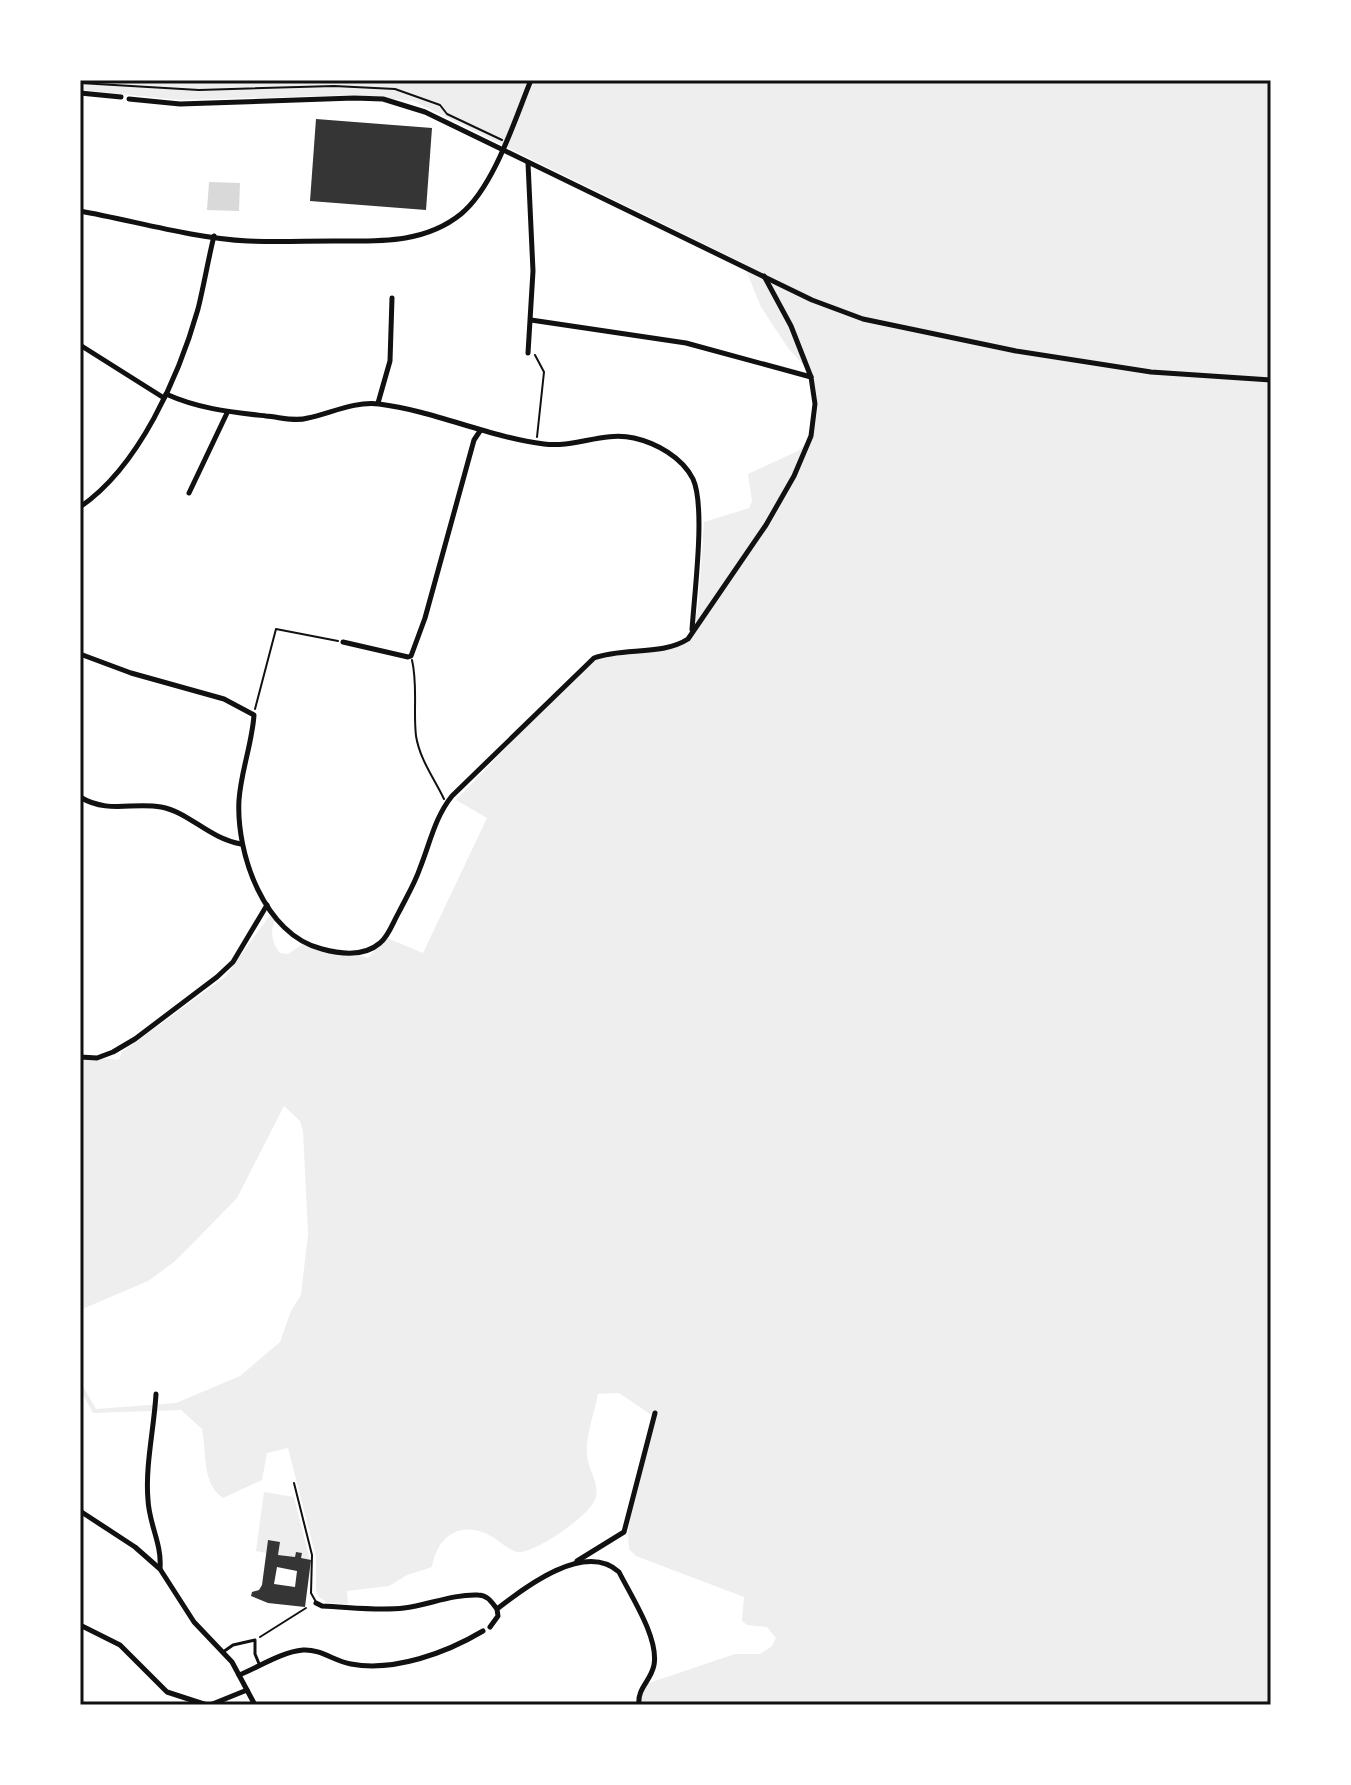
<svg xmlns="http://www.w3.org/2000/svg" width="1351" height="1785" font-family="'PT Serif',serif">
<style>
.green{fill:#eee}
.water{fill:#d9d9d9}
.building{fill:#353535;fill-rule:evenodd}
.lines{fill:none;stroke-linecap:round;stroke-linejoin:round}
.path{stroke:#111;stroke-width:2}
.service{stroke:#111;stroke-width:2}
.pedestrian{stroke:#111;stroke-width:3}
.minor{stroke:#111;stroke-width:5}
.neatline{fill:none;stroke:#111;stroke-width:3}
</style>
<rect width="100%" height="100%" fill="#fff"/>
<g class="green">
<path d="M 80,80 L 1271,80 L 1271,1705 L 641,1705 L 639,1693 L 646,1684 L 735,1654 L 760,1654 L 772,1646 L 776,1638 L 767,1627 L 747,1625 L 742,1621 L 744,1597 L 636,1556 L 629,1549 C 624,1513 645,1454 656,1418 L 619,1393 L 598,1394 C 595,1410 585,1439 587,1455 C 588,1469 599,1482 596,1497 C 593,1514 533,1555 517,1552 C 506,1549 496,1537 485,1533 C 456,1522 437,1539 432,1567 L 407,1575 L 389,1586 L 347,1591 L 348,1604 L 328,1603 L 319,1597 L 316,1591 L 316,1557 L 288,1448 L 267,1453 L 262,1480 L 223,1498 C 201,1483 207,1451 202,1429 L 181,1410 L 93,1413 L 80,1389 L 80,1381 L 96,1409 L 176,1403 L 240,1376 L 280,1342 L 291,1311 L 301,1295 L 308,1234 L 303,1131 L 300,1121 L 284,1106 L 237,1198 L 200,1236 L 174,1262 L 148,1281 L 80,1310 L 80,1056 L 119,1060 L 122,1052 L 225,977 L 270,915 L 275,921 C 269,932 273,944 280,953 L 288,954 L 303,944 C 324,950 347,950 368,958 L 387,938 L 423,953 L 487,818 L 456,800 L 588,662 C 620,647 655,651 688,639 L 698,608 L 704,522 L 749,508 L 752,501 L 748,474 L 798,451 L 813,437 L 818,406 L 813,376 L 788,348 L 761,307 L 743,263 L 413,101 L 355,95 L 180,100 L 80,90 Z"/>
<path d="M 264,1492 L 294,1497 L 310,1560 L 301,1558 L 302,1553 L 296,1552 L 295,1557 L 278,1555 L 280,1542 L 268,1540 L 266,1553 L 256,1551 Z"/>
</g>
<path class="water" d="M 209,182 L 240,183 L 239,211 L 207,210 Z"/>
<g class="building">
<path d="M 316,119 L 432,128 L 426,210 L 310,201 Z"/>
<path d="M 268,1540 L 280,1542 L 278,1555 L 295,1557 L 296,1552 L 302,1553 L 301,1558 L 311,1560 L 305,1607 L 268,1603 L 251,1596 L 252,1592 L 259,1590 L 262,1585 ZM 277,1567 L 297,1571 L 295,1587 L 274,1584 Z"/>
</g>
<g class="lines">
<g class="path">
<path d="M 80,83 L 199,90 L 334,86 L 395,89 L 440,105 L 447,114 L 502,140"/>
<path d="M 535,355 L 544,372 L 537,437"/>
<path d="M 412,660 C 418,686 413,710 416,736 C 420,760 434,778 444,799"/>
<path d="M 255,709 L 276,629 L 338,641"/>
<path d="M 260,1637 L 306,1608"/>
</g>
<path class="service" d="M 294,1483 L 312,1555 L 311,1593 L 316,1602"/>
<path class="pedestrian" d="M 223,1652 L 233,1645 L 255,1640 L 255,1654 L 260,1666"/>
<g class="minor">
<path d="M 80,93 L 121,97"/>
<path d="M 129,99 L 180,104 L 354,98 L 383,99 L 425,112 L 812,300 L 863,319 L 1016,351 L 1151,372 L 1271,380"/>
<path d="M 528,163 L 533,271 L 528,353"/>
<path d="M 80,211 C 135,221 192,238 248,241 C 276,242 305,241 333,241 C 378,241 424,244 461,214 C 494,187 515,119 531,80"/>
<path d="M 531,320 L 686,343 L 811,377"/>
<path d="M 80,345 L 164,398"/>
<path d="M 166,394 C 199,409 231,412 266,416 C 280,417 294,422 308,418 C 331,413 355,401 379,404 C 435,411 488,437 544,444 C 575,448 603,431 634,438 C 656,443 682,457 693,479 C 706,507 694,596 692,630"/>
<path d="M 378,403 L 390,361 L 392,298"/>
<path d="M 189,493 L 227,413"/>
<path d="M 80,507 C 139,467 179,376 198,309 C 204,285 208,260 214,236"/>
<path d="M 343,642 L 408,657 L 411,656 L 425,618 L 474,440 L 480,431"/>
<path d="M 80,654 L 131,673 L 224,699 L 254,715 C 252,744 241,771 239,800 C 236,853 264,935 322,949 C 340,954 364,957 380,943 C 389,936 393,922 399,912 C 406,898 415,883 420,868 C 430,843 435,817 452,796 L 594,658 C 623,647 662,656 688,639 L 766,525 L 794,476 L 811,436 L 815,404 L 811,377 L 791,326 L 764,276"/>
<path d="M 80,797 C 108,814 132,802 161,807 C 189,812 208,838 241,844"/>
<path d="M 80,1057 L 97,1058 L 113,1052 L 135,1039 L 217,977 L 233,962 L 267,905"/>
<path d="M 156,1394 C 154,1429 145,1466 148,1500 C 149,1524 162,1544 160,1568"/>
<path d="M 80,1511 L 135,1547 L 160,1569 L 194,1622 L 232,1662 L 255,1705"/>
<path d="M 577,1561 L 624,1532 L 655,1413"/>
<path d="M 316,1603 L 322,1606 C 349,1607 377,1611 404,1608 C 428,1605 453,1594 478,1595 C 488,1595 492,1603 497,1609"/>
<path d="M 80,1625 L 120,1645 L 167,1692 L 207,1705"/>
<path d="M 490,1627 L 498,1616 L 497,1609 C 525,1587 585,1541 619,1572 C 631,1596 659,1638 654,1665 C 651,1681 637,1688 639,1705"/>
<path d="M 239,1675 C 259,1667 281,1652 303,1650 C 321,1649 334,1661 351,1664 C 394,1672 446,1653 483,1631"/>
<path d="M 210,1705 L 247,1690"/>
</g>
</g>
<rect width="1351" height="1785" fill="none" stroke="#ffffff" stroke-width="164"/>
<rect x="82" y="82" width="1187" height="1621" class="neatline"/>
</svg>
